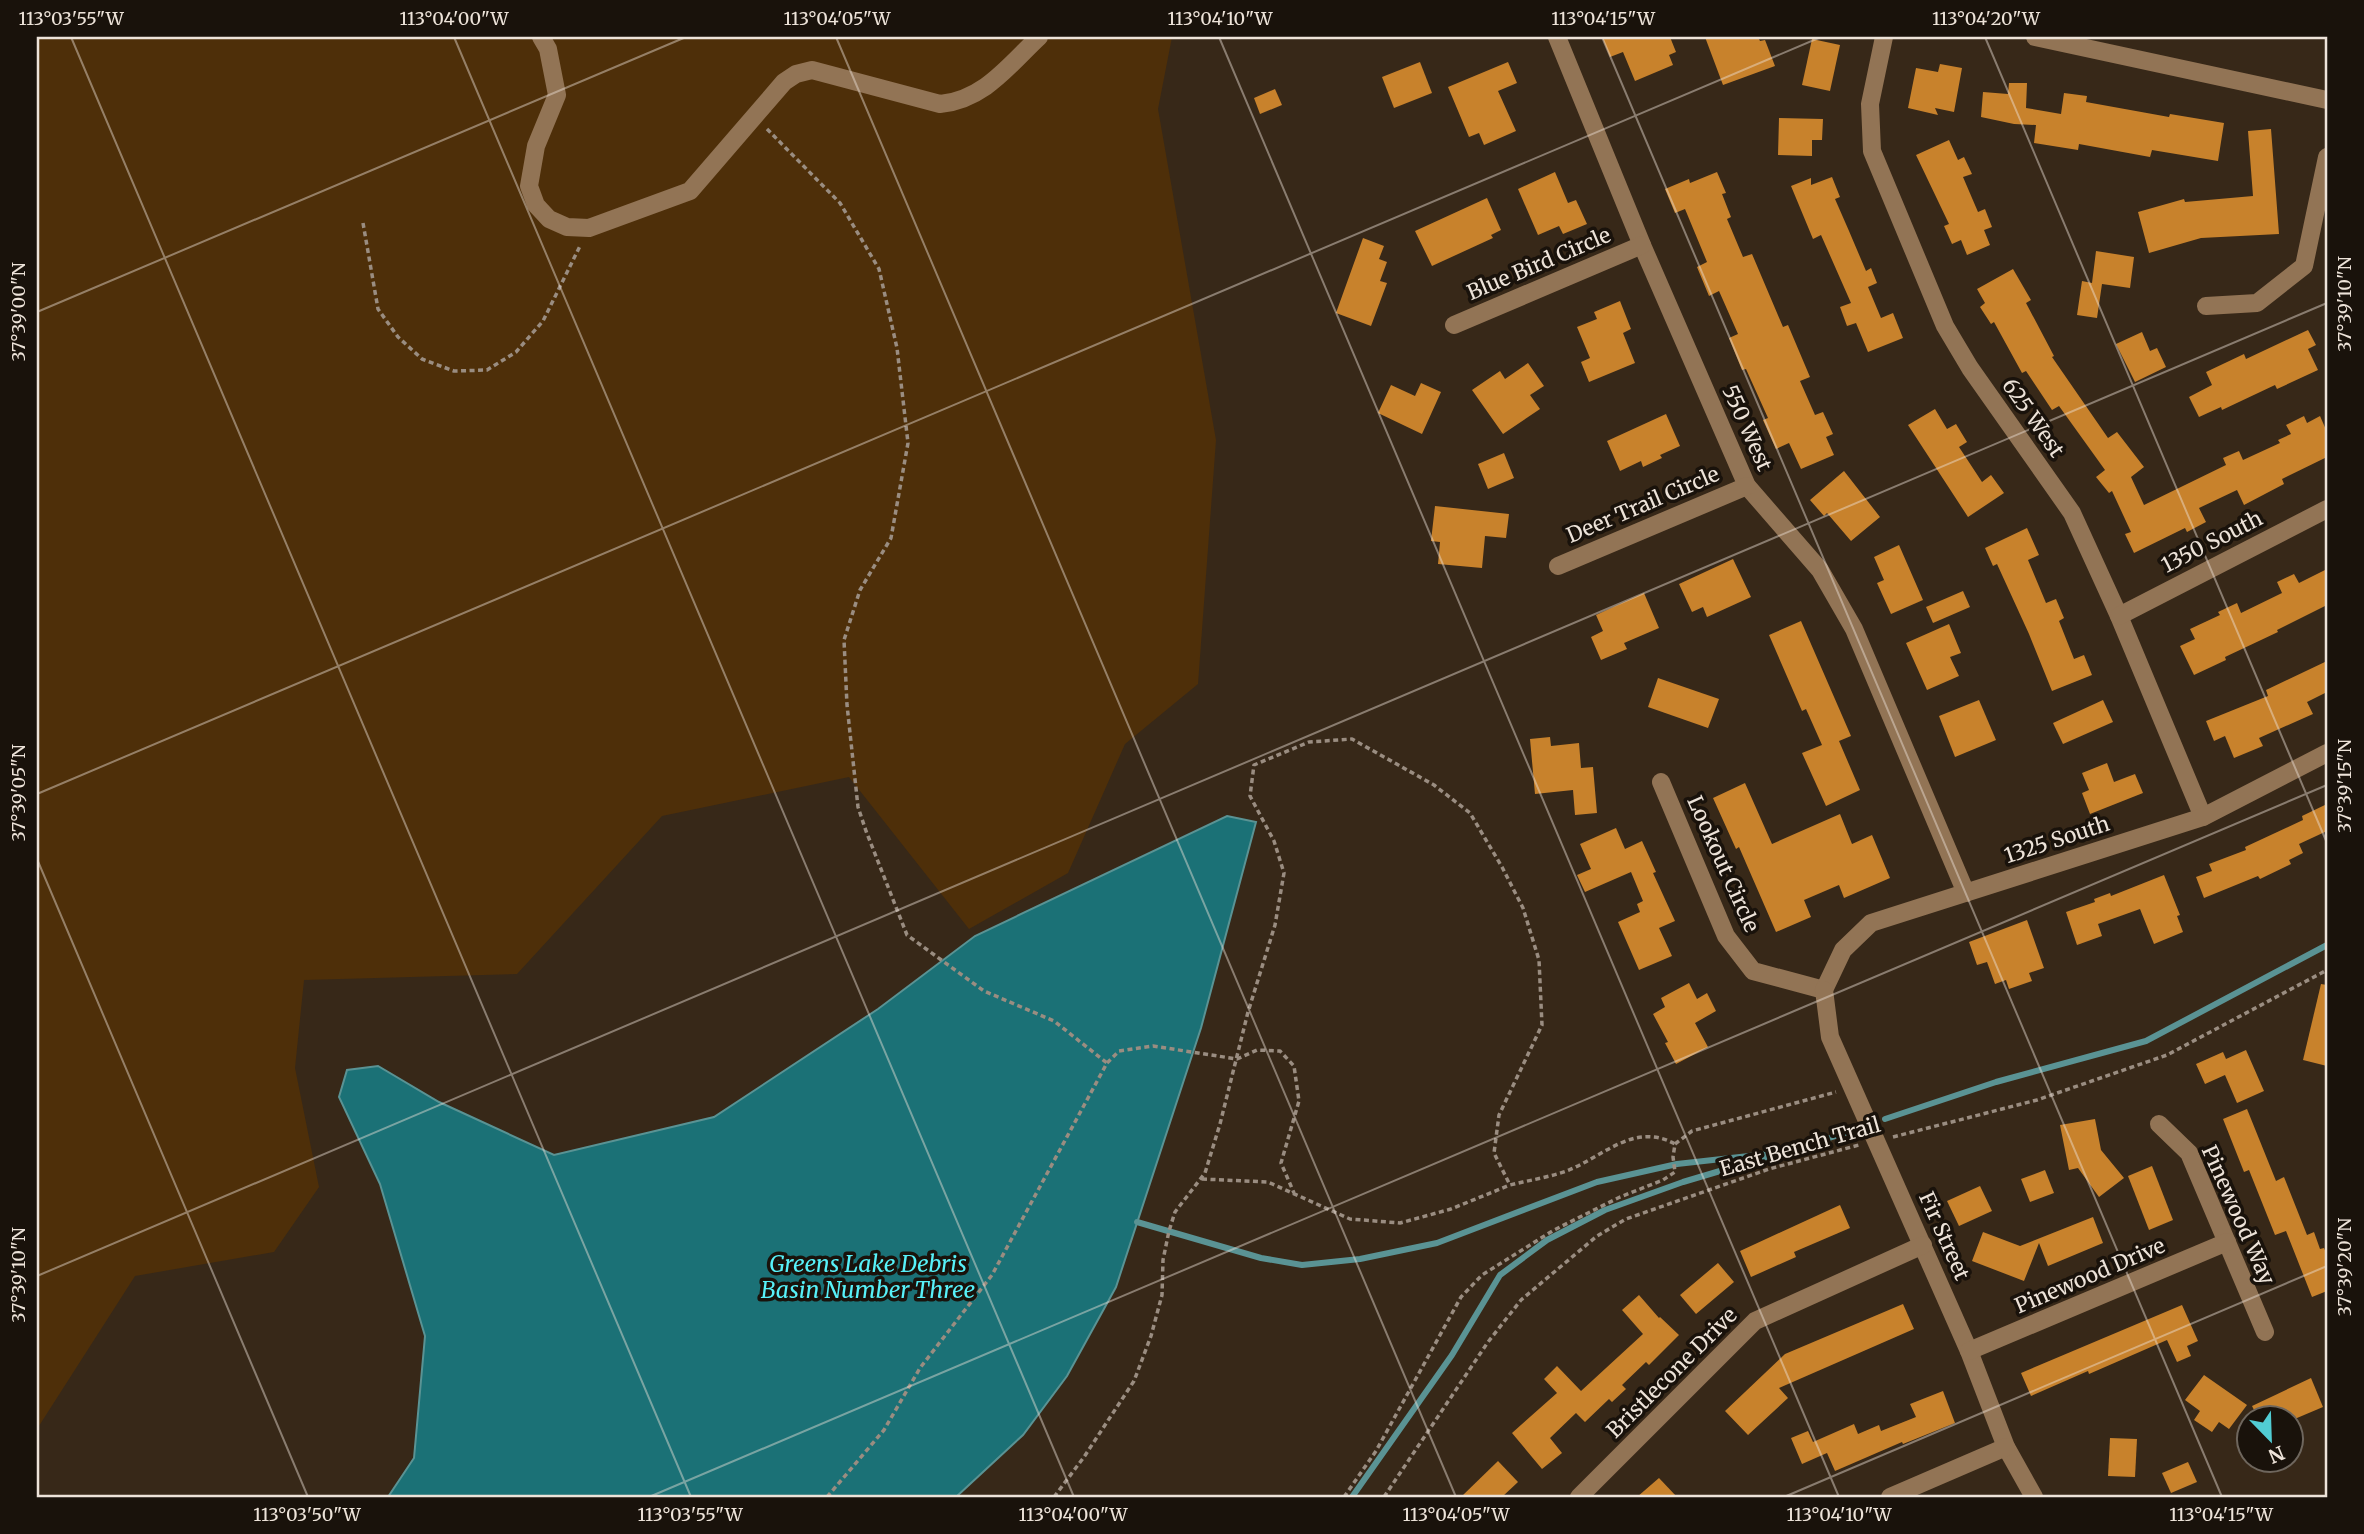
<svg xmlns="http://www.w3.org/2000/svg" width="2364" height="1534" font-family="Merriweather,serif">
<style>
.green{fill:#4e2f09}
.water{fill:#1b7176;stroke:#5a9394;stroke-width:2}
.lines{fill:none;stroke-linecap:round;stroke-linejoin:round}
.stream{stroke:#5a9394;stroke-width:6}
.building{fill:#c8822c}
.path{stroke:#9a8d81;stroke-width:3.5;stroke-dasharray:5 3.5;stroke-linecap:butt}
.minor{stroke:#927455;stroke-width:18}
.ticks{fill:none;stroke:#ede3d9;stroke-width:2;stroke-opacity:0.45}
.labels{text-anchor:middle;stroke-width:7;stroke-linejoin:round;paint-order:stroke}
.street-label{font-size:21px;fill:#ede3d9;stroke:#19120b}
.water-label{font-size:23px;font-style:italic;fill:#57f1f9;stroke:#19120b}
.neatline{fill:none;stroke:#ede3d9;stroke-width:2.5}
.ticks-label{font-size:18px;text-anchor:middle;fill:#ede3d9}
</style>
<rect width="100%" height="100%" fill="#372818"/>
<path class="green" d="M 37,37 L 1172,37 L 1158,109 L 1216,440 L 1198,684 L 1125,744 L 1068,873 L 969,929 L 849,777 L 662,816 L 517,974 L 304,980 L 295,1068 L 319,1187 L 274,1252 L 135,1276 L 37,1429 Z"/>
<path class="water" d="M 1227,816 L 1256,822 L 1201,1028 L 1116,1287 L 1067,1376 L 1023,1435 L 956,1497 L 388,1497 L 414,1458 L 425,1336 L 380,1184 L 339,1097 L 347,1070 L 378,1066 L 439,1102 L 554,1155 L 714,1117 L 878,1009 L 975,936 Z"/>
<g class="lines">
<g class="stream">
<path d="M 1885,1119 L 1996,1082 L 2146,1041 L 2327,945"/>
<path d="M 1784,1152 L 1855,1130"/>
<path d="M 1137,1222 L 1261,1258 L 1302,1265 L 1360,1259 L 1437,1243 L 1597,1182 L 1677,1164 L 1785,1152"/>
<path d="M 1352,1497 L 1452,1355 L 1500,1275 L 1547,1240 L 1605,1210 L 1683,1182 L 1767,1157"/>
</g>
</g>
<g class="building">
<path d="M 1602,37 L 1670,37 L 1676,52 L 1669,55 L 1673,65 L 1635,81 L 1623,52 L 1610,57 Z"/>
<path d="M 1705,37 L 1758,37 L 1760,41 L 1765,40 L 1775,66 L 1723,85 Z"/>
<path d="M 1812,39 L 1840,45 L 1830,91 L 1802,85 Z"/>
<path d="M 1420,62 L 1432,93 L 1394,108 L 1382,77 Z"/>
<path d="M 1508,62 L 1517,83 L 1498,91 L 1516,131 L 1484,145 L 1479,133 L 1469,137 L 1448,87 Z"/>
<path d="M 1940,64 L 1962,68 L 1954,112 L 1935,108 L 1938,115 L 1908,108 L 1916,68 L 1938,72 Z"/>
<path d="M 2009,83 L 2027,83 L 2026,108 L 2061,114 L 2064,93 L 2087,96 L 2086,102 L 2169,117 L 2170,114 L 2224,123 L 2218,161 L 2152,150 L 2150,157 L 2079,144 L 2078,150 L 2034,143 L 2036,125 L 2014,124 L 1981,117 L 1983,92 L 2008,94 Z"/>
<path d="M 1275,89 L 1282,105 L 1260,114 L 1254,98 Z"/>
<path d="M 1779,118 L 1823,119 L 1822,140 L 1812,140 L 1812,156 L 1778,155 Z"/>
<path d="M 2271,129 L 2279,234 L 2201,238 L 2149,253 L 2138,212 L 2184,199 L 2185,202 L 2253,196 L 2248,131 Z"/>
<path d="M 1949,140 L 1958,160 L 1964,157 L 1972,174 L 1963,177 L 1978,212 L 1985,209 L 1992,227 L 1984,230 L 1990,245 L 1967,255 L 1961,240 L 1952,244 L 1944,226 L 1949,224 L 1916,155 Z"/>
<path d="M 1555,172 L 1568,203 L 1576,200 L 1587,224 L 1563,234 L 1559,226 L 1538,235 L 1518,189 Z"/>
<path d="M 1717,172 L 1726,193 L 1722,194 L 1731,217 L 1727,219 L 1743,257 L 1752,254 L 1783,327 L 1788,325 L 1810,377 L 1800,381 L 1815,415 L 1823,412 L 1833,434 L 1826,437 L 1834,455 L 1801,469 L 1789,443 L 1776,449 L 1763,420 L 1768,418 L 1746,369 L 1742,370 L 1729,338 L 1738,334 L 1719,291 L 1709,296 L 1697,267 L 1707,262 L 1685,209 L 1675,213 L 1665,189 L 1689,179 L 1690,183 Z"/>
<path d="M 1832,177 L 1840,197 L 1835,199 L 1849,231 L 1866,271 L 1871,268 L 1877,283 L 1868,287 L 1881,318 L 1893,313 L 1903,338 L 1868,352 L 1856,323 L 1847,326 L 1840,307 L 1851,303 L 1821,235 L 1813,239 L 1791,186 L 1811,178 L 1811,185 Z"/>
<path d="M 1487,198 L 1501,230 L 1491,235 L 1493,238 L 1432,266 L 1415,231 Z"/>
<path d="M 1363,238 L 1384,246 L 1379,259 L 1387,262 L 1380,281 L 1387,283 L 1371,326 L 1336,313 Z"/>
<path d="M 2096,251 L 2134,257 L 2130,288 L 2102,284 L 2097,318 L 2077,315 L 2082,281 L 2092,283 Z"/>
<path d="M 2013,269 L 2031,300 L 2026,303 L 2054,356 L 2052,357 L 2108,438 L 2117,432 L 2144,467 L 2131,477 L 2144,505 L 2226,465 L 2223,458 L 2239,451 L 2243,460 L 2280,443 L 2278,440 L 2291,434 L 2286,425 L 2304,416 L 2307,423 L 2320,416 L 2327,432 L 2327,457 L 2282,479 L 2284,484 L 2244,505 L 2237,490 L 2199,508 L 2206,522 L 2187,532 L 2185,528 L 2134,553 L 2125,534 L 2131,532 L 2112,491 L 2109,493 L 2096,477 L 2105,470 L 2059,406 L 2052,410 L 2026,371 L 2022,373 L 1994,322 L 1991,324 L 1980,307 L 1985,303 L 1977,289 Z"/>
<path d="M 1620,301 L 1631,329 L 1623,333 L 1635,363 L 1589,382 L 1581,362 L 1590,358 L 1577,327 L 1597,319 L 1594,312 Z"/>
<path d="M 2308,330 L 2316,345 L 2308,349 L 2318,370 L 2277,389 L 2275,385 L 2222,410 L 2221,407 L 2199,417 L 2189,397 L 2212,385 L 2206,372 L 2244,354 L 2246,359 Z"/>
<path d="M 2142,332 L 2150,351 L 2157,348 L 2166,367 L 2135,382 L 2116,344 Z"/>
<path d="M 1528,363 L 1544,386 L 1530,395 L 1540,409 L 1503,434 L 1472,390 L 1500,371 L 1505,379 Z"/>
<path d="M 1421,383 L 1441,392 L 1422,434 L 1378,413 L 1391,385 L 1415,396 Z"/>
<path d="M 1935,409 L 1947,429 L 1956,424 L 1967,442 L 1959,447 L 1982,482 L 1991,475 L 2004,493 L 1968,517 L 1908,425 Z"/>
<path d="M 1666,414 L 1680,446 L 1660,455 L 1662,458 L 1643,467 L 1641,461 L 1620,471 L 1607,441 Z"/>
<path d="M 1504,453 L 1514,478 L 1488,489 L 1478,464 Z"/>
<path d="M 1844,471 L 1880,517 L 1851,541 L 1827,513 L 1824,516 L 1810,500 Z"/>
<path d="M 1435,506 L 1509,514 L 1506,538 L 1485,536 L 1482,568 L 1438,564 L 1440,542 L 1431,541 Z"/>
<path d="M 2027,528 L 2039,555 L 2028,560 L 2046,603 L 2056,599 L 2064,618 L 2059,621 L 2074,659 L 2084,655 L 2092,675 L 2052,691 L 2029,634 L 1997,564 L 1993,566 L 1985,548 Z"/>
<path d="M 1899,545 L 1923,600 L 1891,614 L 1877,583 L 1884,580 L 1874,557 Z"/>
<path d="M 1733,559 L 1751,597 L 1707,617 L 1703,607 L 1692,612 L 1679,584 Z"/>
<path d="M 2327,569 L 2327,605 L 2277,630 L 2278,632 L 2225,657 L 2226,660 L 2194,675 L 2180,646 L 2195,639 L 2190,629 L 2220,615 L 2218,612 L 2237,603 L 2241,613 L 2282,593 L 2277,582 L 2294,574 L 2299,583 Z"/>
<path d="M 1963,591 L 1970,607 L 1933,623 L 1926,607 Z"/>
<path d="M 1644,593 L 1659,628 L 1624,643 L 1627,649 L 1601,660 L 1591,637 L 1603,631 L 1596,615 Z"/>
<path d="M 1801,621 L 1851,736 L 1839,741 L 1860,790 L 1826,806 L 1802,753 L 1822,745 L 1806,709 L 1802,711 L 1769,635 Z"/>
<path d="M 1949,624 L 1961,653 L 1950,657 L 1959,676 L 1927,690 L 1906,643 Z"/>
<path d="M 2327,661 L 2327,692 L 2307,702 L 2313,714 L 2259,738 L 2263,746 L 2234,758 L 2225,736 L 2214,741 L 2206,721 L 2268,696 L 2266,690 Z"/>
<path d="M 1658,678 L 1719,699 L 1708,728 L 1648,707 Z"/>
<path d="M 1979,700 L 1996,740 L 1955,757 L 1939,716 Z"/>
<path d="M 2103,700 L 2113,722 L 2063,744 L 2053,723 Z"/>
<path d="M 1550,737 L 1551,746 L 1579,743 L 1581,768 L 1593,767 L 1597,813 L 1575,815 L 1573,790 L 1535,794 L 1530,739 Z"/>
<path d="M 2107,763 L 2114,782 L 2135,774 L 2143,793 L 2090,814 L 2082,793 L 2089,790 L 2082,773 Z"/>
<path d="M 1745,783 L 1772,844 L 1840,814 L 1852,844 L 1872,835 L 1890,878 L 1844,898 L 1839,885 L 1804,900 L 1811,917 L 1776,932 L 1739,847 L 1736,849 L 1713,798 Z"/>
<path d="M 2327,804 L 2327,831 L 2299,844 L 2303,853 L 2289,860 L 2291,864 L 2260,879 L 2258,876 L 2204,898 L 2196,877 L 2212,871 L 2209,864 L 2246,850 L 2245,847 L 2303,820 L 2302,816 Z"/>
<path d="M 1616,828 L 1625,849 L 1642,841 L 1656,872 L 1653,873 L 1675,921 L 1659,928 L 1672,956 L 1639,970 L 1618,922 L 1640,912 L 1637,904 L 1643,901 L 1631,872 L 1585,892 L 1577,875 L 1591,869 L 1580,844 Z"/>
<path d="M 2164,875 L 2180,915 L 2177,916 L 2183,932 L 2154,944 L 2140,909 L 2098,924 L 2102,936 L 2077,945 L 2066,912 L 2095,902 L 2094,899 L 2110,893 L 2111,896 Z"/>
<path d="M 2027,920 L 2044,968 L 2029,973 L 2032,981 L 2009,989 L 2006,980 L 1995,984 L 1987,962 L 1977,965 L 1969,942 Z"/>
<path d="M 1689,983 L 1697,999 L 1707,993 L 1716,1011 L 1695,1023 L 1708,1047 L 1676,1064 L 1665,1043 L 1668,1042 L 1653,1014 L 1665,1007 L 1661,998 Z"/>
<path d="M 2321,984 L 2327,985 L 2327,1066 L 2303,1060 Z"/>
<path d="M 2246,1050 L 2264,1091 L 2237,1103 L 2225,1075 L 2205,1084 L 2196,1064 L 2223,1052 L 2226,1059 Z"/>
<path d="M 2247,1109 L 2276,1181 L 2284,1177 L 2307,1235 L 2314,1232 L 2320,1249 L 2324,1248 L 2327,1255 L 2327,1291 L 2312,1297 L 2286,1231 L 2275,1235 L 2249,1170 L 2244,1172 L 2223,1119 Z"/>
<path d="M 2095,1119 L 2101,1150 L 2124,1178 L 2099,1197 L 2078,1168 L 2069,1170 L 2060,1125 Z"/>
<path d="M 2152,1166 L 2173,1220 L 2149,1230 L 2128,1176 Z"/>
<path d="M 2045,1170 L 2054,1193 L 2030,1202 L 2021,1179 Z"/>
<path d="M 1980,1186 L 1992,1211 L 1959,1226 L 1947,1201 Z"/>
<path d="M 1840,1205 L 1850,1228 L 1794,1252 L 1796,1257 L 1751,1277 L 1740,1251 Z"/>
<path d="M 2093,1217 L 2103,1243 L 2048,1266 L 2039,1243 L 2024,1281 L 1972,1261 L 1983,1232 L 2020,1246 Z"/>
<path d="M 1718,1263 L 1734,1282 L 1696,1314 L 1680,1295 Z"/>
<path d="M 1639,1295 L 1659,1318 L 1660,1317 L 1679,1335 L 1649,1365 L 1646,1362 L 1622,1385 L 1626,1389 L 1612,1402 L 1609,1399 L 1585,1422 L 1576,1413 L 1550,1438 L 1562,1453 L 1542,1469 L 1512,1433 L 1557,1393 L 1544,1379 L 1557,1366 L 1581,1391 L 1643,1334 L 1622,1310 Z"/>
<path d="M 1903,1304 L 1914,1329 L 1779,1388 L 1788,1398 L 1748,1435 L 1725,1411 L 1785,1354 Z"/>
<path d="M 2182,1305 L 2198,1341 L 2187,1346 L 2191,1356 L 2177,1362 L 2167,1340 L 2089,1374 L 2088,1371 L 2031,1396 L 2021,1373 Z"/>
<path d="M 2204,1375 L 2247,1405 L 2229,1429 L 2219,1422 L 2212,1432 L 2194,1420 L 2200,1411 L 2185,1400 Z"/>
<path d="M 2311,1378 L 2323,1407 L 2297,1418 L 2258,1418 L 2252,1406 Z"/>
<path d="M 1943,1391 L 1955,1423 L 1903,1444 L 1902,1442 L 1835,1471 L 1827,1453 L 1802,1464 L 1791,1438 L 1808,1431 L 1813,1442 L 1854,1424 L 1858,1434 L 1879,1425 L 1881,1431 L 1916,1417 L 1910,1404 Z"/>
<path d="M 2110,1438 L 2137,1439 L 2135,1477 L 2108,1476 Z"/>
<path d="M 1498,1461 L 1518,1482 L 1502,1497 L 1461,1497 Z"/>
<path d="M 2188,1462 L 2197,1482 L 2171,1493 L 2162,1473 Z"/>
<path d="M 1659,1478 L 1677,1497 L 1637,1497 Z"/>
</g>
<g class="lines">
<g class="path">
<path d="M 767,129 L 840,203 L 879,269 L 897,348 L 908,443 L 891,538 L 860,590 L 844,640 L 847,705 L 858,807 L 866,831 L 907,935 L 984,991 L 1054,1021 L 1107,1063"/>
<path d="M 363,223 L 378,309 L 398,337 L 422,359 L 454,371 L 487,370 L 516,352 L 543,321 L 580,246"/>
<path d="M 1893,1137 L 2037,1100 L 2167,1055 L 2327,970"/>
<path d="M 1202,1179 L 1268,1182 L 1350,1219 L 1400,1223 L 1451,1209 L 1510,1185"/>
<path d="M 827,1497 L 884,1430 L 920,1368 L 992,1275 L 1107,1063 L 1119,1051 L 1153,1046 L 1237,1059 L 1257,1050 L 1280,1051 L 1294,1066 L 1299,1101 L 1281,1163 L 1294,1193"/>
<path d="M 1054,1497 L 1084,1457 L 1134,1381 L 1151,1336 L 1162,1295 L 1163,1260 L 1169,1231 L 1175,1212 L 1205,1173 L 1220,1124 L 1248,1012 L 1275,925 L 1284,873 L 1274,841 L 1250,796 L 1254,765 L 1309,742 L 1352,739 L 1434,785 L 1470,813 L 1502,867 L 1523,908 L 1539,960 L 1542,1025 L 1499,1115 L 1494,1153 L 1510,1185 C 1530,1180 1551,1177 1569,1170 C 1605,1155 1635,1122 1675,1144"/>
<path d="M 1344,1497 L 1376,1451 L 1461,1297 L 1482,1275 L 1554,1230 L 1620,1197 L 1663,1180 L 1675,1172 L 1673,1157 L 1675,1144 L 1692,1131 L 1836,1092"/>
<path d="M 1384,1497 L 1488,1342 L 1521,1300 L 1597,1236 L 1626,1219 L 1769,1169 L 1859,1145"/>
</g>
<g class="minor">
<path d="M 541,37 L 548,49 L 557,95 L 536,146 L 529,186 L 536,205 L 549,219 L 567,227 L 589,228 L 690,191 L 784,82 L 796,74 L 812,70 L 940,104 C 984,100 1009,65 1039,37"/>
<path d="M 1557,37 L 1642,245 L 1747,486 L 1820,570 L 1854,629 L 1966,893"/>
<path d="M 1884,37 L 1870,104 L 1872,151 L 1945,326 L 1970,368 L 2072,513 L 2119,616 L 2203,817"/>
<path d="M 2035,37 L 2327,100"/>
<path d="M 2206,306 L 2257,303 L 2304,266 L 2327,157"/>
<path d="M 1454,325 L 1642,245"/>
<path d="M 1558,566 L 1747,486"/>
<path d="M 2119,616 L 2327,509"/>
<path d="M 1661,782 L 1726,936 L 1753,971 L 1824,990"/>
<path d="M 1824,990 L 1843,950 L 1871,923 L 2203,817 L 2327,753"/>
<path d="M 1824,990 L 1830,1037 L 1969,1351 L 2006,1447 L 2034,1497"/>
<path d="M 2159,1124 L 2189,1153 L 2265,1332"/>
<path d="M 1969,1351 L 2227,1242"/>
<path d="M 1579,1497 L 1755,1321 L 1923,1245"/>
<path d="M 1890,1497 L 2006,1447"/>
</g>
</g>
<path class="ticks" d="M 71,37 L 691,1497M 454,37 L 1074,1497M 836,37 L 1456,1497M 1219,37 L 1839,1497M 1602,37 L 2222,1497M 1985,37 L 2327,843M 37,312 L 686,37M 37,794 L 1821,37M 37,859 L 308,1497M 37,1276 L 2327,303M 649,1497 L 2327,785M 1784,1497 L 2327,1266"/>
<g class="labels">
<g class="street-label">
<text transform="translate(1539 264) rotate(-23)" y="7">Blue Bird Circle</text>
<text transform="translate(2033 418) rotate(55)" y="7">625 West</text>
<text transform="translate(1747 428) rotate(66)" y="7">550 West</text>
<text transform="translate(1643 505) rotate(-23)" y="7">Deer Trail Circle</text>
<text transform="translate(2212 542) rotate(-27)" y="7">1350 South</text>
<text transform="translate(2057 840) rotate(-18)" y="7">1325 South</text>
<text transform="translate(1723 864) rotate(66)" y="7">Lookout Circle</text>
<text transform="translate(1800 1147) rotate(-16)" y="7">East Bench Trail</text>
<text transform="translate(2238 1215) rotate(66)" y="7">Pinewood Way</text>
<text transform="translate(1944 1236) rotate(66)" y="7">Fir Street</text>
<text transform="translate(2090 1276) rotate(-23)" y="7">Pinewood Drive</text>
<text transform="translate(1672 1373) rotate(-45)" y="7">Bristlecone Drive</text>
</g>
<g class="water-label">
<text x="868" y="1272">Greens Lake Debris<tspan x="868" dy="26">Basin Number Three</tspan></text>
</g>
</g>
<rect width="2364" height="1534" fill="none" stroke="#19120b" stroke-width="77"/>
<g transform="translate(2270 1439) rotate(157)"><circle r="33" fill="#19120b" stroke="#6e665d" stroke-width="2"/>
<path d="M0-5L12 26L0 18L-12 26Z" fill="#51ccd3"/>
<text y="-10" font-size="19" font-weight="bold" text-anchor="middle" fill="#ede3d9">N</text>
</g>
<rect x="38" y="38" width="2288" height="1458" class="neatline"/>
<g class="ticks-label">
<text x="71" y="25">113°03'55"W</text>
<text x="454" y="25">113°04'00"W</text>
<text x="837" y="25">113°04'05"W</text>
<text x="1220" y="25">113°04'10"W</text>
<text x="1603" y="25">113°04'15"W</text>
<text x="1986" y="25">113°04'20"W</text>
<text transform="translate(2345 304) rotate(-90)" y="6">37°39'10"N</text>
<text transform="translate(19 312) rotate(-90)" y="6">37°39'00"N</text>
<text transform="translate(2345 786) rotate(-90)" y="6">37°39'15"N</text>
<text transform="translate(19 793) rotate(-90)" y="6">37°39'05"N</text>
<text transform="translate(2345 1267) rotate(-90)" y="6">37°39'20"N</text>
<text transform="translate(19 1275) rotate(-90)" y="6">37°39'10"N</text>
<text x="307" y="1521">113°03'50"W</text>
<text x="690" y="1521">113°03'55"W</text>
<text x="1073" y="1521">113°04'00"W</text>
<text x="1456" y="1521">113°04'05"W</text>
<text x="1839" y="1521">113°04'10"W</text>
<text x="2221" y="1521">113°04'15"W</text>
</g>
</svg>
